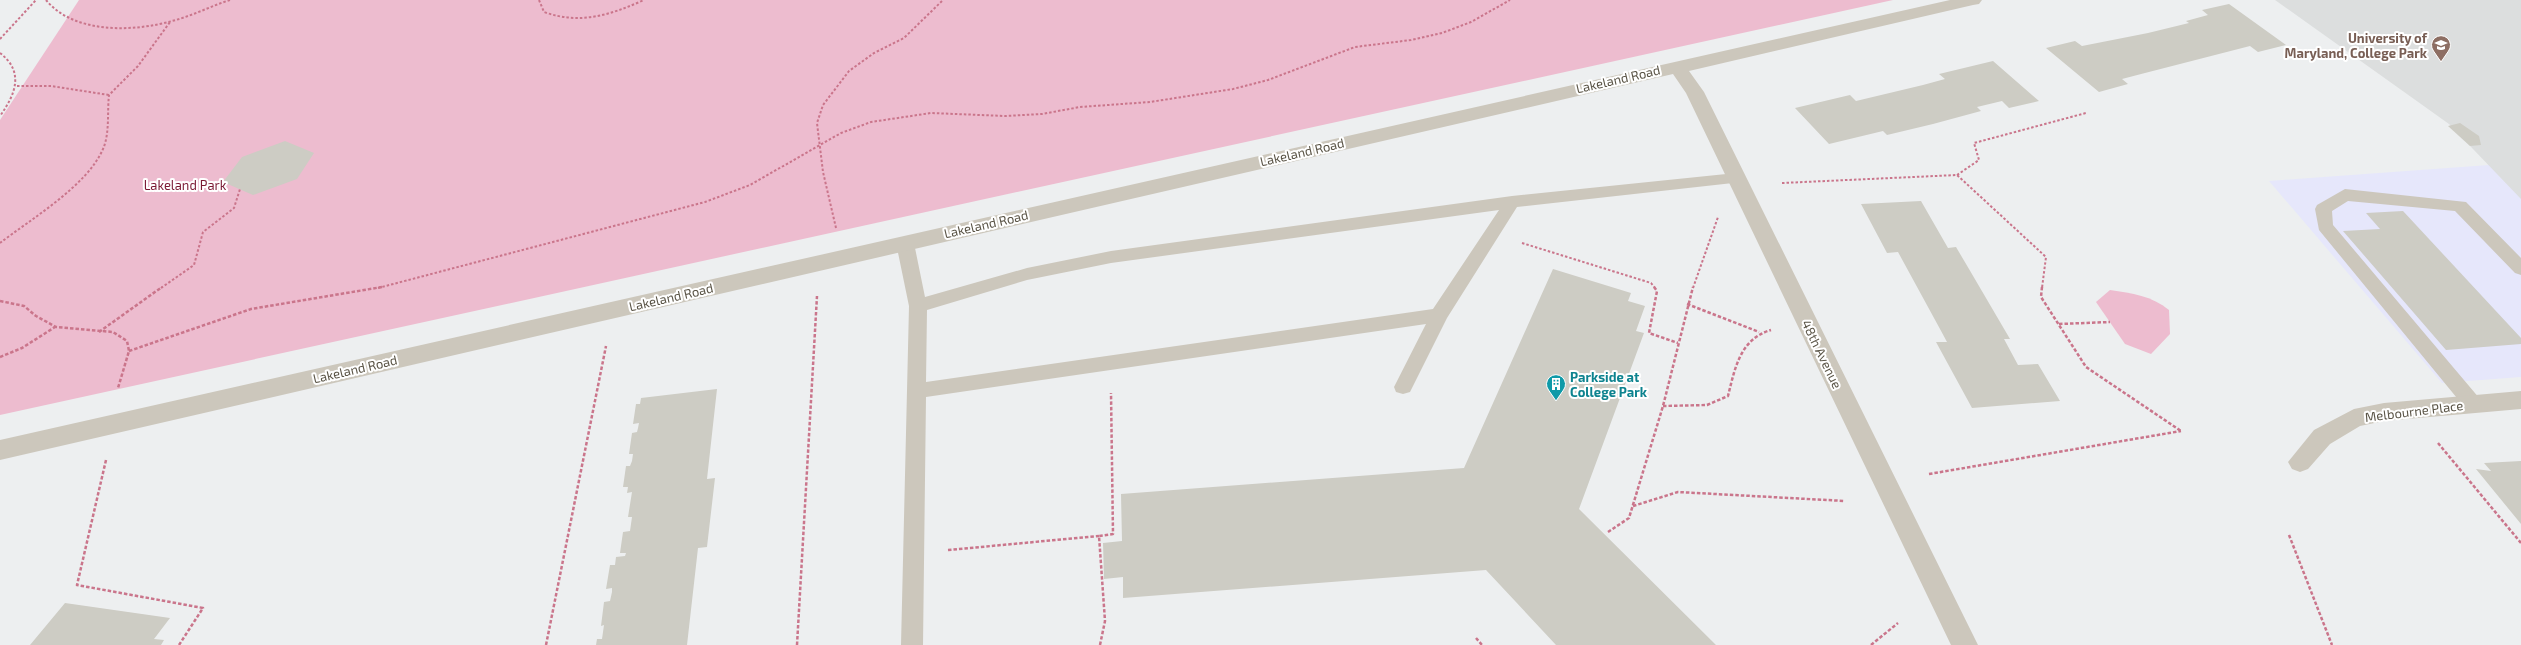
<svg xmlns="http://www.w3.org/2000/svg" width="2521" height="645" font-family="'Exo 2',sans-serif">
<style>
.commercial{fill:#e6e7fb}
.education{fill:#dcdede}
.green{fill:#edbccf}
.building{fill:#cdccc4}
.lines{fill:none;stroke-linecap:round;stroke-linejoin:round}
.path-far1{stroke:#ca758b;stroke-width:2;stroke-dasharray:2.5 2;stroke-linecap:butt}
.path{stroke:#ca758b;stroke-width:2.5;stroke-dasharray:3.5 2;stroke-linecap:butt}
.service{fill:#ccc7bc;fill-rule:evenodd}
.minor{fill:#ccc7bc;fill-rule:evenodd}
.labels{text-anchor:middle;stroke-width:4;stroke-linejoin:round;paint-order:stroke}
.education-label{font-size:13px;font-weight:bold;fill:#785e54;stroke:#fff;text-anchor:end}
.street-label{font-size:13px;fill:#5a5446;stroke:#fff}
.park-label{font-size:13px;fill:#7a1933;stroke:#fff}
.culture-label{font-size:13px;font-weight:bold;fill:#0d838f;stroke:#fff;text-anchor:start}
</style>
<rect width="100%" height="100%" fill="#edeff0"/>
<path class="commercial" d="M 2489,165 L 2521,195 L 2521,377 L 2442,383 L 2269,181 Z"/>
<path class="education" d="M 2275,0 L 2521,0 L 2521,199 L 2449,124 Z"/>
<g class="green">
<path d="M 79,0 L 1893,0 L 0,415 L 0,120 Z"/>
<path d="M 2110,290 C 2132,293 2152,296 2169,310 L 2170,334 L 2151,354 L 2125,344 L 2096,302 Z"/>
</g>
<g class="building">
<path d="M 2229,4 L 2286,45 L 2258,52 L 2250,46 L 2145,73 L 2122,79 L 2128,84 L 2099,92 L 2046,48 L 2075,41 L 2082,46 L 2148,33 L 2189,23 L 2186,21 L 2208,15 L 2202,10 Z"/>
<path d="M 1993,61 L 2039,101 L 2009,108 L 2002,101 L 1977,107 L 1981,111 L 1933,124 L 1887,135 L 1883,131 L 1829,144 L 1795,108 L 1850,95 L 1856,101 L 1923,85 L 1945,79 L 1939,74 Z"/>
<path d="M 2460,123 L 2479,136 L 2481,145 L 2470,146 L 2448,126 Z"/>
<path d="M 285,141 L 314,153 L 297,179 L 253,195 L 223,182 L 242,157 Z"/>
<path d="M 1921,201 L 1948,248 L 1956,247 L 1969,269 L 2010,339 L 2004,339 L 2018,365 L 2038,364 L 2060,401 L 1972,408 L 1936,342 L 1947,342 L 1940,329 L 1898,252 L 1887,253 L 1861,204 Z"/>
<path d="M 2403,211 L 2521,338 L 2521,344 L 2446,350 L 2343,231 L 2380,229 L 2366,213 Z"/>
<path d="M 1553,269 L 1631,293 L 1628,301 L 1645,306 L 1636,331 L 1644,333 L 1579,509 L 1716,645 L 1556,645 L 1486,570 L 1123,598 L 1123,577 L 1104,579 L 1103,543 L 1122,541 L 1121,494 L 1464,468 Z"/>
<path d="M 717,389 L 707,479 L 715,478 L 707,547 L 698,548 L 687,645 L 596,645 L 597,639 L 602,639 L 604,625 L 601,626 L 604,602 L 610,601 L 612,592 L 612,588 L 606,589 L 610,565 L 615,565 L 616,557 L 625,556 L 626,553 L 620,553 L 623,532 L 630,531 L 632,517 L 628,517 L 632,492 L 627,493 L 628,487 L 623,487 L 626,466 L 630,466 L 632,461 L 633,454 L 629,454 L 632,433 L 637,432 L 638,428 L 639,423 L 633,424 L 636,404 L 640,404 L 641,398 Z"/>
<path d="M 2521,461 L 2521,524 L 2476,469 L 2491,471 L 2484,463 Z"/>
<path d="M 65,603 L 170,618 L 154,639 L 164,640 L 161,645 L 30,645 Z"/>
</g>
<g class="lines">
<g class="path-far1">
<path d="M 46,0 C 74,34 133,32 172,21 C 192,16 211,6 230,0"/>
<path d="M 539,0 L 544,12 C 580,25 610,15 644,0"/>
<path d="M 0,39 L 36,0"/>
<path d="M 0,53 C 25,72 15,95 0,116"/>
<path d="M 17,86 L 51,86 L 109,95"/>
<path d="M 1957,175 L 1979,160 L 1974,143 L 2086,113"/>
<path d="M 1782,183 L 1957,175 L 2046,257 L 2042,288"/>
<path d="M 836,228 L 823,172 L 817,123 L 823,105 L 849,71 L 874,53 L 904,38 L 943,0"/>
<path d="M 0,243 C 31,219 87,186 103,149 C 110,133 107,112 109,95 L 138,66 L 170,22"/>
<path d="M 1522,243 L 1651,283 L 1655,288"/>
<path d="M 161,288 L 194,265 L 203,232 L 234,208 L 240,189"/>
<path d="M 378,288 L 705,202 L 750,185 L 841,133 L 871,122 L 931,113 L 1005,116 L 1042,114 L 1080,107 L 1150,102 L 1233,89 L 1268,80 L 1355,47 L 1411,40 L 1442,33 L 1471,22 L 1510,0"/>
<path d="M 1693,288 L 1718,217"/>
</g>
<g class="path">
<path d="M 1654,287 L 1657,291 L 1649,333 L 1678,343"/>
<path d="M 2042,287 L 2041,297 L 2086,367 L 2181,431"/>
<path d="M 0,301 L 24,306 L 36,316 L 56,327 L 113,332 L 127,341 L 129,351 L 118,388"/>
<path d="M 1687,304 L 1759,332"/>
<path d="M 2059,324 L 2110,322"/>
<path d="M 99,332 L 162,287"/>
<path d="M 129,351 L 251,309 L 382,287"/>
<path d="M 0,357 L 22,348 L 55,327"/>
<path d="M 1663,406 L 1707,405 L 1728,396 C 1735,368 1740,339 1771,330"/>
<path d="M 2438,443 L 2521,543"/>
<path d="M 106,460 L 77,585 L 203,608 L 179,645"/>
<path d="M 1929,474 L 2181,431"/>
<path d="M 1633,506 L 1678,492 L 1845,501"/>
<path d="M 1608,532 L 1629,518 L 1663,406 L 1693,287"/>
<path d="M 2289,535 L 2332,645"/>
<path d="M 948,550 L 1099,536"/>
<path d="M 1476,638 L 1482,645"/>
<path d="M 546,645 L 606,346"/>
<path d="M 797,645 L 817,296"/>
<path d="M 1100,645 L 1105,621 L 1099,536 L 1113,534 L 1111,393"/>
<path d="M 1871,645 L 1898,623"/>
</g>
<g class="service">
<path d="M 1736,173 L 1742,174 L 1744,178 L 1742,182 L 1517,207 L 1447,318 L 1410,392 L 1403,394 L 1396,392 L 1394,387 L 1426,324 L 926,397 L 923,645 L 901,645 L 909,306 L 896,243 L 899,239 L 911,239 L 914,243 L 925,297 L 1027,268 L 1111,251 L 1512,196 ZM 1499,210 L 1433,309 L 926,382 L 927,310 L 1027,280 L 1111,263 Z"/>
<path d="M 2345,189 L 2466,202 L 2521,258 L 2521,275 L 2515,273 L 2455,211 L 2348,201 L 2332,211 L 2333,225 L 2480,399 L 2482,404 L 2480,409 L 2473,411 L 2466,409 L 2319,230 L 2315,209 L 2317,205 Z"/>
</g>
<g class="minor">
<path d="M 1950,0 L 1982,0 L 1979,4 L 1973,5 L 1689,71 L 1704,92 L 1978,645 L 1951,645 L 1686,93 L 1673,74 L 0,460 L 0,440 Z"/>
<path d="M 2521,391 L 2521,409 L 2384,421 L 2360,426 L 2330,444 L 2308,469 L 2300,472 L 2292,469 L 2288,462 L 2314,430 L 2354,409 L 2384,403 Z"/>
</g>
</g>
<defs>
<symbol id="university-pin" viewBox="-11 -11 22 30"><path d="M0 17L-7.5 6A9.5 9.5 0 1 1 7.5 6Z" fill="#8d6e63" stroke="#fff"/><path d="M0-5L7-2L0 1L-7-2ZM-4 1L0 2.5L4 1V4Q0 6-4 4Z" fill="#fff"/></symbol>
<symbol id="building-pin" viewBox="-11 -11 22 30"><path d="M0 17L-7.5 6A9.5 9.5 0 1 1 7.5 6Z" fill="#0f9aa8" stroke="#fff"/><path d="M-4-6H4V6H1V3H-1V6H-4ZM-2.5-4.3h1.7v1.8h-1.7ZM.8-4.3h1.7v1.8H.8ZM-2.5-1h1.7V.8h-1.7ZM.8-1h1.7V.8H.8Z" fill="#fff"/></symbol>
</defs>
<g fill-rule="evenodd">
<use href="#university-pin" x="2430" y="34" width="22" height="30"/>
<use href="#building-pin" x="1545" y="373" width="22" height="30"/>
</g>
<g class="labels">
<g class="education-label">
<text x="2427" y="43">University of<tspan x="2427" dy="15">Maryland, College Park</tspan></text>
</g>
<g class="street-label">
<text transform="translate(1618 79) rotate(-13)" y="5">Lakeland Road</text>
<text transform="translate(1302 152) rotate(-13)" y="5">Lakeland Road</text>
<text transform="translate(986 224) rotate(-13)" y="5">Lakeland Road</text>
<text transform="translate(671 297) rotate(-13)" y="5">Lakeland Road</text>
<text transform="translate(1822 354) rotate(64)" y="5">48th Avenue</text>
<text transform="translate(355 369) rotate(-13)" y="5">Lakeland Road</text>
<text transform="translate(2414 411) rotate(-7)" y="5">Melbourne Place</text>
</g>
<g class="park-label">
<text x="185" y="190">Lakeland Park</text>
</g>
<g class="culture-label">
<text x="1570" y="382">Parkside at<tspan x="1570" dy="15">College Park</tspan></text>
</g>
</g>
</svg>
